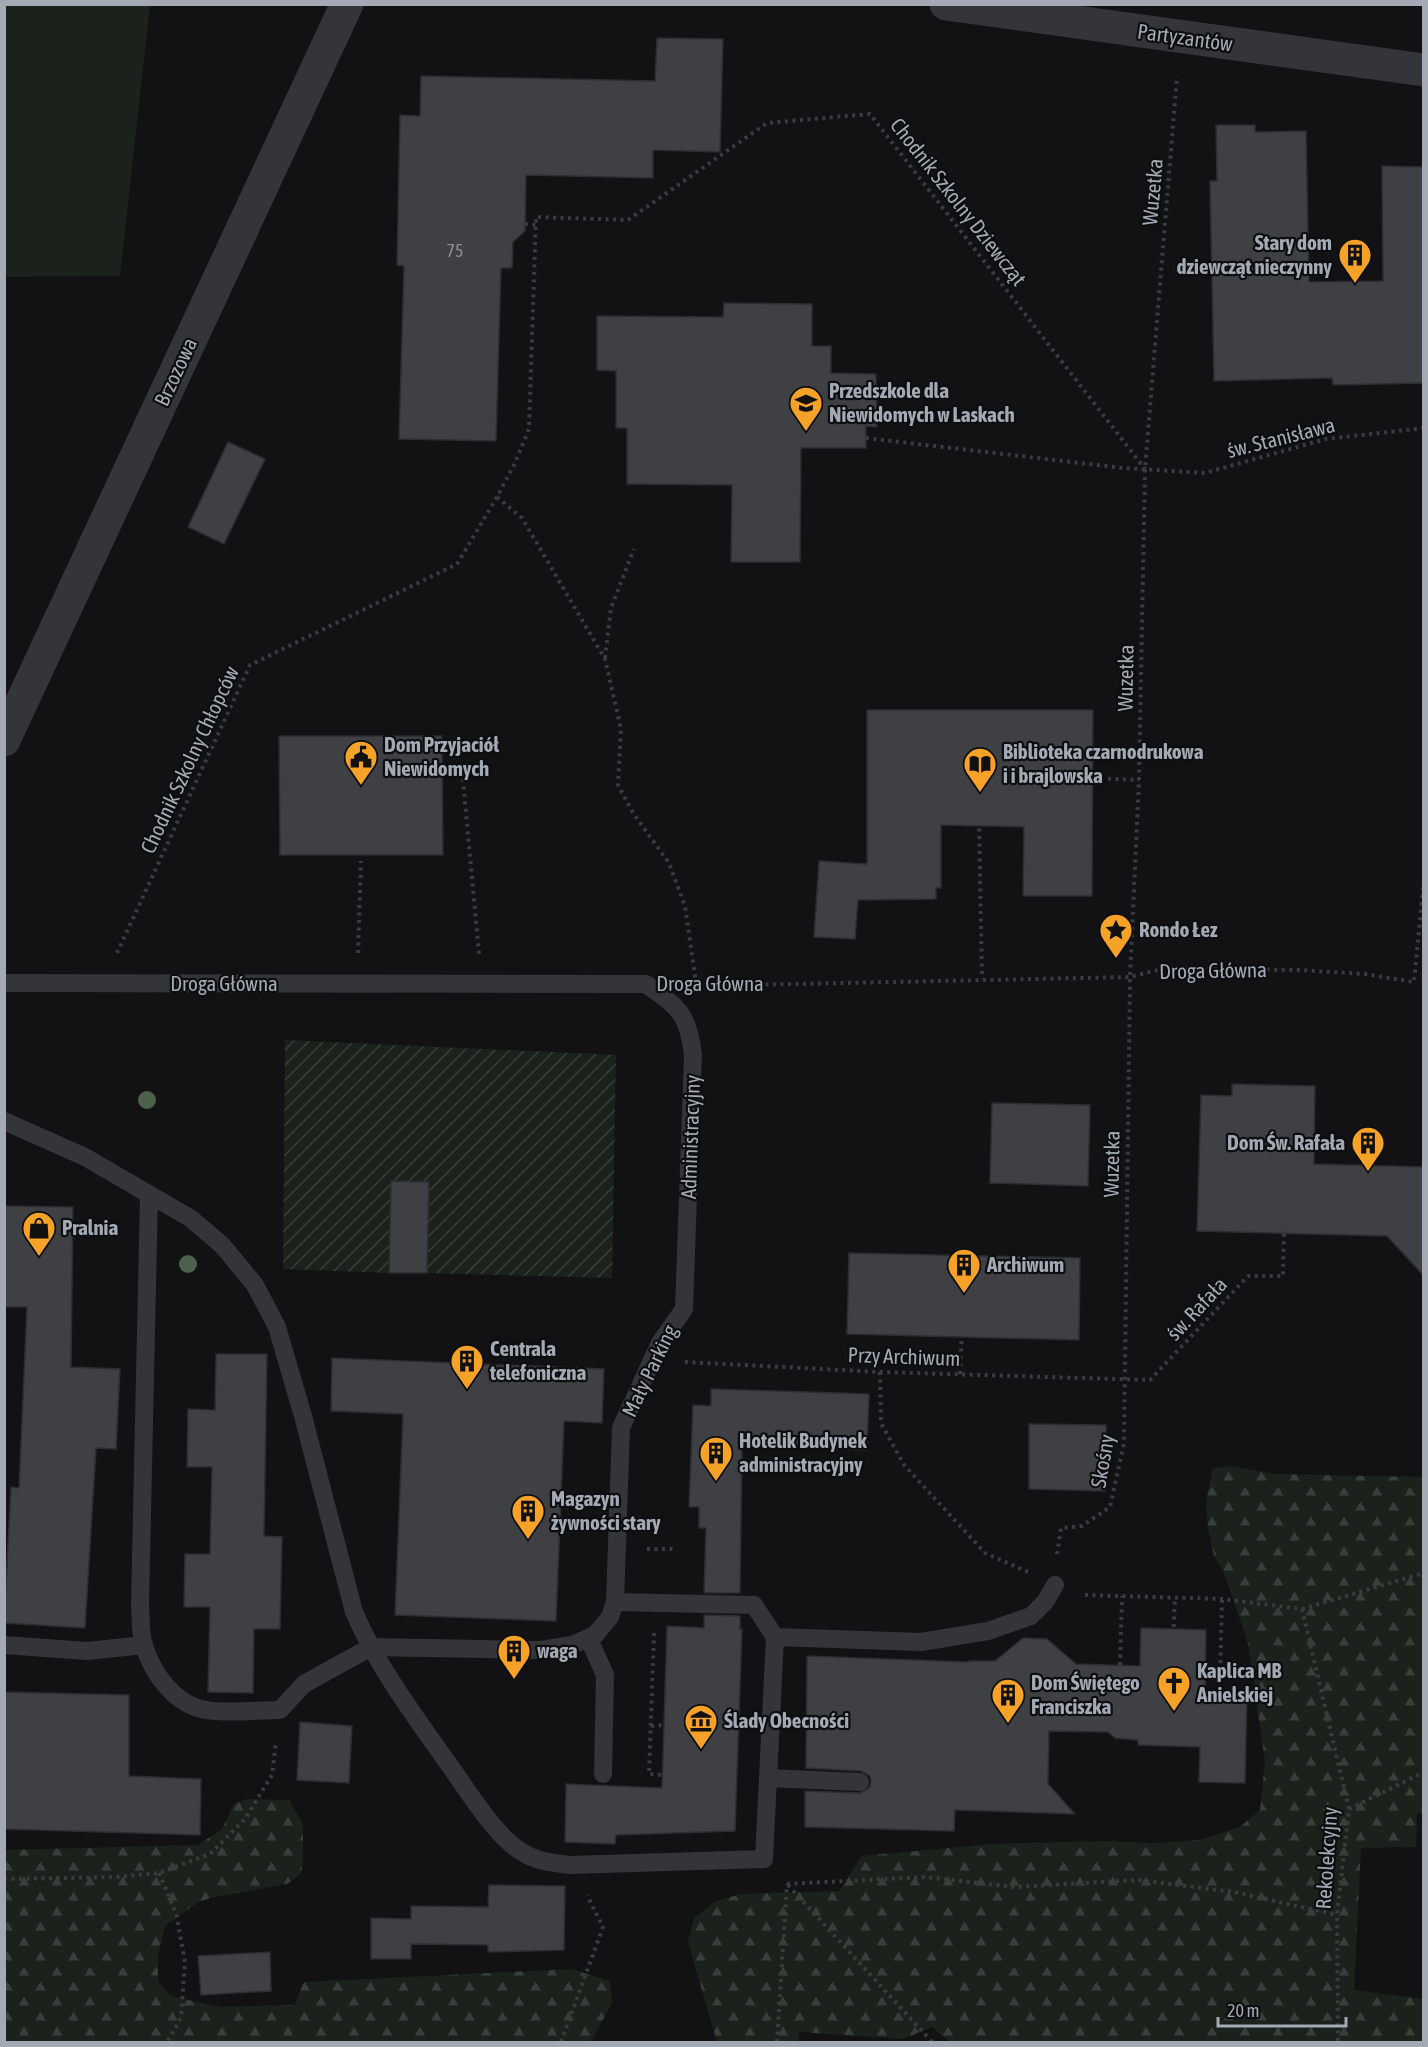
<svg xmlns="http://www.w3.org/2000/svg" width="1428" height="2047" font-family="'Asap Condensed',sans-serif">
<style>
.grass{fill:#1a221b}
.forest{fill:url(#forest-firs)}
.garden{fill:url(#garden-furrows)}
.building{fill:#3e4044;stroke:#2c2d30;stroke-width:1.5}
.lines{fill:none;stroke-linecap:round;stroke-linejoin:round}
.path{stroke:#393c40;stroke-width:4;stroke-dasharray:3 4.5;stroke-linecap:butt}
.service{stroke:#333539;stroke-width:18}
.minor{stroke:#333539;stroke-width:33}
.tree{fill:#4b614c}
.labels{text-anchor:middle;stroke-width:4.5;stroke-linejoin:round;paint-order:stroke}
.number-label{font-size:18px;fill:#8a9099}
.street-label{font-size:21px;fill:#a3aab5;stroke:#0d0e0f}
.poi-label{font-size:21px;font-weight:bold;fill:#a3aab5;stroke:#0d0e0f;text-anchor:start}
</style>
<defs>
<pattern id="forest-firs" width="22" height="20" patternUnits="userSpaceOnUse" patternTransform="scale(1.5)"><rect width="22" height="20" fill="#1a221b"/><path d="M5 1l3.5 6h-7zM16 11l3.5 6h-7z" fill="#383f3a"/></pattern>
<pattern id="garden-furrows" width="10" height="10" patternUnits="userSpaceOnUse" patternTransform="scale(1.5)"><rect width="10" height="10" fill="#1a221b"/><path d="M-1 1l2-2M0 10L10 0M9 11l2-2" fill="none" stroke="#383f3a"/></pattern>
</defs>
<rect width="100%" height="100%" fill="#121214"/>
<path class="grass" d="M 4,5 L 150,5 L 120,276 L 5,277 Z"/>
<g class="forest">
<path d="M 1231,1466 L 1273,1474 L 1423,1477 L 1423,1813 L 1417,1813 L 1416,1847 L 1361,1848 L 1354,1990 L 1423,1999 L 1423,2042 L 950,2042 L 932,2027 L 903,2039 L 799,2032 L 798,2042 L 717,2042 L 688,1942 L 694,1918 L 716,1901 L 741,1894 L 840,1891 L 861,1856 L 992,1844 L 1103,1841 L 1155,1843 L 1200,1840 L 1240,1827 L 1260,1810 L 1265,1761 L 1248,1643 L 1223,1570 L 1214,1556 L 1208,1528 L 1206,1502 L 1213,1468 Z"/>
<path d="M 246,1799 L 289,1800 L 303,1824 L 303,1861 L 301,1874 L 287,1884 L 210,1898 L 197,1903 L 165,1926 L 158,1955 L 158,1981 L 171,1996 L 220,2007 L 294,2005 L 304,1982 L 571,1969 L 610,1981 L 612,2003 L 591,2042 L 5,2042 L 5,1850 L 198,1845 L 222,1829 L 234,1804 Z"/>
</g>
<path class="garden" d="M 285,1040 L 616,1055 L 612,1278 L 427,1273 L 429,1183 L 392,1181 L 389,1273 L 283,1269 Z"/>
<g class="building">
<path d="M 657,38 L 723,39 L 720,152 L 653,150 L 653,178 L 526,175 L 525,231 L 513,242 L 512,268 L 501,268 L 496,441 L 399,439 L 404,266 L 397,265 L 400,115 L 420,116 L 421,76 L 655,81 Z"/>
<path d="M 1216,125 L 1255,125 L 1255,132 L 1306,131 L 1309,282 L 1383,281 L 1382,166 L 1424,167 L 1424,383 L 1333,385 L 1332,378 L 1214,381 L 1210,181 L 1217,181 Z"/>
<path d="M 724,303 L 812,304 L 812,346 L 831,346 L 831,373 L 876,374 L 877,427 L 866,426 L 866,448 L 801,448 L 800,562 L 731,562 L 732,485 L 627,484 L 627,428 L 616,428 L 616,371 L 597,370 L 597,316 L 723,317 Z"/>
<path d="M 228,442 L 265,459 L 224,544 L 188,527 Z"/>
<path d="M 867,710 L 1093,710 L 1092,896 L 1023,896 L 1024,827 L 941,825 L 941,888 L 936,888 L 936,899 L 858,900 L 855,939 L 814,937 L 819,861 L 867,864 Z"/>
<path d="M 279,736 L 442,736 L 443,855 L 280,855 Z"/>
<path d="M 1232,1084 L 1315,1086 L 1314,1164 L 1424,1167 L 1424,1276 L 1387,1236 L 1197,1231 L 1201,1095 L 1232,1096 Z"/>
<path d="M 992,1103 L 1090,1105 L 1088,1186 L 990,1183 Z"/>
<path d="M 391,1181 L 429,1182 L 427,1273 L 389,1273 Z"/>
<path d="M 4,1206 L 73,1207 L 71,1367 L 120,1369 L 116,1449 L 96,1448 L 85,1628 L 4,1623 L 11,1487 L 19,1488 L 27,1307 L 4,1307 Z"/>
<path d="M 849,1253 L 1080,1258 L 1079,1340 L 847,1334 Z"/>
<path d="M 216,1354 L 267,1354 L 264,1536 L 282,1537 L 280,1629 L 254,1629 L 253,1693 L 208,1692 L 210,1607 L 184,1607 L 185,1554 L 210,1554 L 212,1467 L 187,1467 L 188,1409 L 215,1410 Z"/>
<path d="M 332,1358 L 604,1369 L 602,1423 L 564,1421 L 556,1621 L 395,1615 L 403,1414 L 331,1411 Z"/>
<path d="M 711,1389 L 869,1394 L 867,1450 L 742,1447 L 740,1593 L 704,1593 L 706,1528 L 699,1528 L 699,1507 L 689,1507 L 693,1405 L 711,1406 Z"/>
<path d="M 1029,1424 L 1106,1425 L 1105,1491 L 1029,1489 Z"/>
<path d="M 704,1615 L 740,1616 L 740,1629 L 742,1629 L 735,1831 L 616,1835 L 615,1844 L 565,1842 L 566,1784 L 662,1788 L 667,1626 L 704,1628 Z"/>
<path d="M 1141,1628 L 1206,1630 L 1205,1692 L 1247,1693 L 1245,1783 L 1199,1782 L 1200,1747 L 1138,1745 L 1138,1740 L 1115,1738 L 1108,1732 L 1049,1731 L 1048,1784 L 1075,1814 L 955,1810 L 954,1831 L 805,1827 L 805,1791 L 860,1793 L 869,1788 L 871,1782 L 870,1776 L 861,1771 L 806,1768 L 807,1656 L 968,1662 L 968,1661 L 995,1661 L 1023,1638 L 1047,1639 L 1076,1664 L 1140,1666 Z"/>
<path d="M 4,1692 L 129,1695 L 129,1776 L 201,1779 L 200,1835 L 4,1829 Z"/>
<path d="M 300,1722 L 352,1726 L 349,1783 L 297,1780 Z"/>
<path d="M 489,1885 L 565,1886 L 564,1950 L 488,1952 L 488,1945 L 411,1944 L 411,1959 L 371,1959 L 371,1918 L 411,1919 L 411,1906 L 488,1907 Z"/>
<path d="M 270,1952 L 271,1991 L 201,1995 L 198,1956 Z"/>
</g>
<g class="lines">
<g class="path">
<path d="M 525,224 L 537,225"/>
<path d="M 866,438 L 1123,468 L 1205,473 L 1326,439 L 1424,428"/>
<path d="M 497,497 L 522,518 L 605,659 L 621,729 L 618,785 L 633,813 L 669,863 L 685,906 L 696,983"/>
<path d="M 605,658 L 611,608 L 634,549"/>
<path d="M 442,770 L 462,769 L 479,954"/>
<path d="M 1093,778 L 1139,780"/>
<path d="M 979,821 L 982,979"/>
<path d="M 117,953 L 250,665 L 457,564 L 497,497 L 514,465 L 529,429 L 536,217 L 628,220 L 767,123 L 870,114 L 1145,469"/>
<path d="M 358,953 L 361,861"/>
<path d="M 698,986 L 1130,977 L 1166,968 L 1299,970 L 1365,974 L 1414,982 L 1424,879"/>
<path d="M 685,1362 L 880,1372 L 1150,1380 L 1248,1276 L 1283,1276 L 1284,1224"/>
<path d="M 880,1372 L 881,1423 L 904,1465 L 985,1553 L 1028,1572"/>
<path d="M 960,1374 L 962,1331"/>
<path d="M 647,1549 L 677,1549"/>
<path d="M 1057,1554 L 1061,1528 L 1082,1526 L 1110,1507 L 1124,1443 L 1130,977 L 1139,780 L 1145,469 L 1177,76"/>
<path d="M 1085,1595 L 1222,1599 L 1302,1609 L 1424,1573"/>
<path d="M 1302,1609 L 1349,1809 L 1337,1915 L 1338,2042"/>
<path d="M 654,1633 L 649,1774 L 662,1775"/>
<path d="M 1173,1642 L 1175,1598"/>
<path d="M 1120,1665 L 1122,1596"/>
<path d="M 1220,1678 L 1222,1599"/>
<path d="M 651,1726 L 664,1725"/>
<path d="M 1349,1809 L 1424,1772"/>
<path d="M 159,1873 L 176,1913 L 185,1962 L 181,2018 L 167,2042"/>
<path d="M 4,1879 L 116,1877 L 159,1873 L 210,1854 L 245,1819 L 272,1775 L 276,1741"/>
<path d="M 787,1884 L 925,1877 L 1014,1887 L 1138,1880 L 1234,1892 L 1337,1915"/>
<path d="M 788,1885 L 932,2042"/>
<path d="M 561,2042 L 603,1927 L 587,1895"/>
<path d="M 777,2042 L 787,1884"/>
</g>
<g class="service">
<path d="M 4,983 L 646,984 C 679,1008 688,1013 693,1055 L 684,1309 L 660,1343 L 621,1428 L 615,1602 L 610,1617 L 595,1635 L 572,1645 L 541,1650 L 371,1647 L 304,1684 L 280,1710 C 258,1710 227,1714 206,1710 C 175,1705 153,1674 144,1646 C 140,1633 141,1617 140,1604 L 149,1195"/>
<path d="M 4,1121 L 85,1157 L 190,1218 L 222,1245 L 255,1285 L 277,1327 L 303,1416 L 354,1612 C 380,1672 420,1723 457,1776 C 474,1800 497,1837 522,1852 C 538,1862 553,1863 570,1865 L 764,1859 L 775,1637"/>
<path d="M 615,1602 L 754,1605 L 775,1637"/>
<path d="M 775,1637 L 921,1642 L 988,1631 L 1031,1616 L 1045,1602 L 1055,1585"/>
<path d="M 589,1639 L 605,1675 L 603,1774"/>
<path d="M 4,1645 L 87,1651 L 144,1645"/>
<path d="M 768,1778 L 860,1782"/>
</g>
<g class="minor">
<path d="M 946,4 L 1424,70"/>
<path d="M 4,740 L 347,4"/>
</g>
</g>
<g class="tree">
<circle cx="147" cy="1100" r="9"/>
<circle cx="188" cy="1264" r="9"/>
</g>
<defs>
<symbol id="building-pin" viewBox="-11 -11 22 30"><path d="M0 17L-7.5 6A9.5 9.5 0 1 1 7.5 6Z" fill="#f6a228" stroke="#0d0e0f"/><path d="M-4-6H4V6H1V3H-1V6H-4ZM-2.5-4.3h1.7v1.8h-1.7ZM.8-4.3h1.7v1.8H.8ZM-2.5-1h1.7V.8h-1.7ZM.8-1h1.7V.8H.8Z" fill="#111"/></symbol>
<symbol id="school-pin" viewBox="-11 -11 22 30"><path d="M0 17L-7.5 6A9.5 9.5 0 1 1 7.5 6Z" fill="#f6a228" stroke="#0d0e0f"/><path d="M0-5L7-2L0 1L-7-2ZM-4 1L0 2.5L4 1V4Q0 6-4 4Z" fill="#111"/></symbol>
<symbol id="civic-pin" viewBox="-11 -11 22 30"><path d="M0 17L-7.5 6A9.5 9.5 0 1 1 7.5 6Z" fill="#f6a228" stroke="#0d0e0f"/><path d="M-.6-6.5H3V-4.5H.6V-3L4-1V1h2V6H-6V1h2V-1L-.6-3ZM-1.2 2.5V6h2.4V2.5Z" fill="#111"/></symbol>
<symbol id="library-pin" viewBox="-11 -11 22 30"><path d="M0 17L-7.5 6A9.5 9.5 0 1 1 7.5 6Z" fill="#f6a228" stroke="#0d0e0f"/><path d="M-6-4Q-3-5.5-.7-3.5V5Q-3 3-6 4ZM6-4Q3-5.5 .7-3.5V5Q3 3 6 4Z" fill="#111"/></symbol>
<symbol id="sight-pin" viewBox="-11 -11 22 30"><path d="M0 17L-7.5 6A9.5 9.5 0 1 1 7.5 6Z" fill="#f6a228" stroke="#0d0e0f"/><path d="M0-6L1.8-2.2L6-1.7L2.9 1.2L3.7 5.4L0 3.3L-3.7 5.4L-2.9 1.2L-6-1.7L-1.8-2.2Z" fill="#111"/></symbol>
<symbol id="shop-pin" viewBox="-11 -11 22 30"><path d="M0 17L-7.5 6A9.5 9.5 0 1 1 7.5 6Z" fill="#f6a228" stroke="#0d0e0f"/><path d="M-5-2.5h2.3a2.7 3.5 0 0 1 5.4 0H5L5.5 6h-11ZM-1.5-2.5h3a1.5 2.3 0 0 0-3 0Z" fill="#111"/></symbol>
<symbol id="church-pin" viewBox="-11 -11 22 30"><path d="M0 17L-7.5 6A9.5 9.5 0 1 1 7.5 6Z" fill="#f6a228" stroke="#0d0e0f"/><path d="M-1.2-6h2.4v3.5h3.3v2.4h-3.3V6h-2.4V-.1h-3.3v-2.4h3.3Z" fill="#111"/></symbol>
<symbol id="museum-pin" viewBox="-11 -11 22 30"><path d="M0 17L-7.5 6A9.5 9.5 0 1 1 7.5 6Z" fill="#f6a228" stroke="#0d0e0f"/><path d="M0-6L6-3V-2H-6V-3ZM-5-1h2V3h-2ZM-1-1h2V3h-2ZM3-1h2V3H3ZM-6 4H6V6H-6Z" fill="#111"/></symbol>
</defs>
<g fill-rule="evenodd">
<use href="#building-pin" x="1336" y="236" width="38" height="52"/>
<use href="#school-pin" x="787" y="384" width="38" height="52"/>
<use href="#civic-pin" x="342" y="738" width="38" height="52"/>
<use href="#library-pin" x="961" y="745" width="38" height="52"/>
<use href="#sight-pin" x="1097" y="911" width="38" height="52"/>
<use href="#building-pin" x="1349" y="1124" width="38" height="52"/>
<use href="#shop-pin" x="20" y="1209" width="38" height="52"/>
<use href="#building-pin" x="945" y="1246" width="38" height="52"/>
<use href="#building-pin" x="448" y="1342" width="38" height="52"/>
<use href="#building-pin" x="697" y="1434" width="38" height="52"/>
<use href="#building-pin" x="509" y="1492" width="38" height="52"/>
<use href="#building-pin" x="495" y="1632" width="38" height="52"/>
<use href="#church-pin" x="1155" y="1664" width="38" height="52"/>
<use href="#building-pin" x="989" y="1676" width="38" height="52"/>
<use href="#museum-pin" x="682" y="1702" width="38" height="52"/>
</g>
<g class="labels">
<g class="number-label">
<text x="455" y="257">75</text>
</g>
<g class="street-label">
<text transform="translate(1185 38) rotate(8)" y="7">Partyzantów</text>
<text transform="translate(1153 192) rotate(-85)" y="7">Wuzetka</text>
<text transform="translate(958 202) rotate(52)" y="7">Chodnik Szkolny Dziewcząt</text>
<text transform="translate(176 372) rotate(-65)" y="7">Brzozowa</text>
<text transform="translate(1281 438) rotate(-14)" y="7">św. Stanisława</text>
<text transform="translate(1126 678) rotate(-89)" y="7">Wuzetka</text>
<text transform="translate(190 760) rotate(-65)" y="7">Chodnik Szkolny Chłopców</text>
<text transform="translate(1213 971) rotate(-1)" y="7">Droga Główna</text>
<text x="224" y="991">Droga Główna</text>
<text x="710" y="991">Droga Główna</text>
<text transform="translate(691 1137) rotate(-88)" y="7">Administracyjny</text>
<text transform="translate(1112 1164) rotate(-89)" y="7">Wuzetka</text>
<text transform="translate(1197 1309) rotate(-47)" y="7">św. Rafała</text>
<text transform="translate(904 1357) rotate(2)" y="7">Przy Archiwum</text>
<text transform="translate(650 1371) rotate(-64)" y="7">Mały Parking</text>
<text transform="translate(1103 1461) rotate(-80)" y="7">Skośny</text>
<text transform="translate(1327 1858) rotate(-86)" y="7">Rekolekcyjny</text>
</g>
<g class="poi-label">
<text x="1332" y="250" text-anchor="end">Stary dom<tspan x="1332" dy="24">dziewcząt nieczynny</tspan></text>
<text x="829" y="398">Przedszkole dla<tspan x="829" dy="24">Niewidomych w Laskach</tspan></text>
<text x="384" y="752">Dom Przyjaciół<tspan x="384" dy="24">Niewidomych</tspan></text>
<text x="1003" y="759">Biblioteka czarnodrukowa<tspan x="1003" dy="24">i i brajlowska</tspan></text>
<text x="1139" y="937">Rondo Łez</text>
<text x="1345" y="1150" text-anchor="end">Dom Św. Rafała</text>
<text x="62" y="1235">Pralnia</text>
<text x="987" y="1272">Archiwum</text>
<text x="490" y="1356">Centrala<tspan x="490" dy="24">telefoniczna</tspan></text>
<text x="739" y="1448">Hotelik Budynek<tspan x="739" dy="24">administracyjny</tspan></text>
<text x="551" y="1506">Magazyn<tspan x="551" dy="24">żywności stary</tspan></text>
<text x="537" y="1658">waga</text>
<text x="1197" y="1678">Kaplica MB<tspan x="1197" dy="24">Anielskiej</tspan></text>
<text x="1031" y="1690">Dom Świętego<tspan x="1031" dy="24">Franciszka</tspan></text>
<text x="724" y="1728">Ślady Obecności</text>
</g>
</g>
<rect width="1428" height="2047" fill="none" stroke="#a3aab5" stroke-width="12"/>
<path d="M1218 2017v9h128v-9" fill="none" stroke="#a3aab5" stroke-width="3"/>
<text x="1227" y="2017" font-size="18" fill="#a3aab5" stroke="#0d0e0f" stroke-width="4.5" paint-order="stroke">20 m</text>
</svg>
